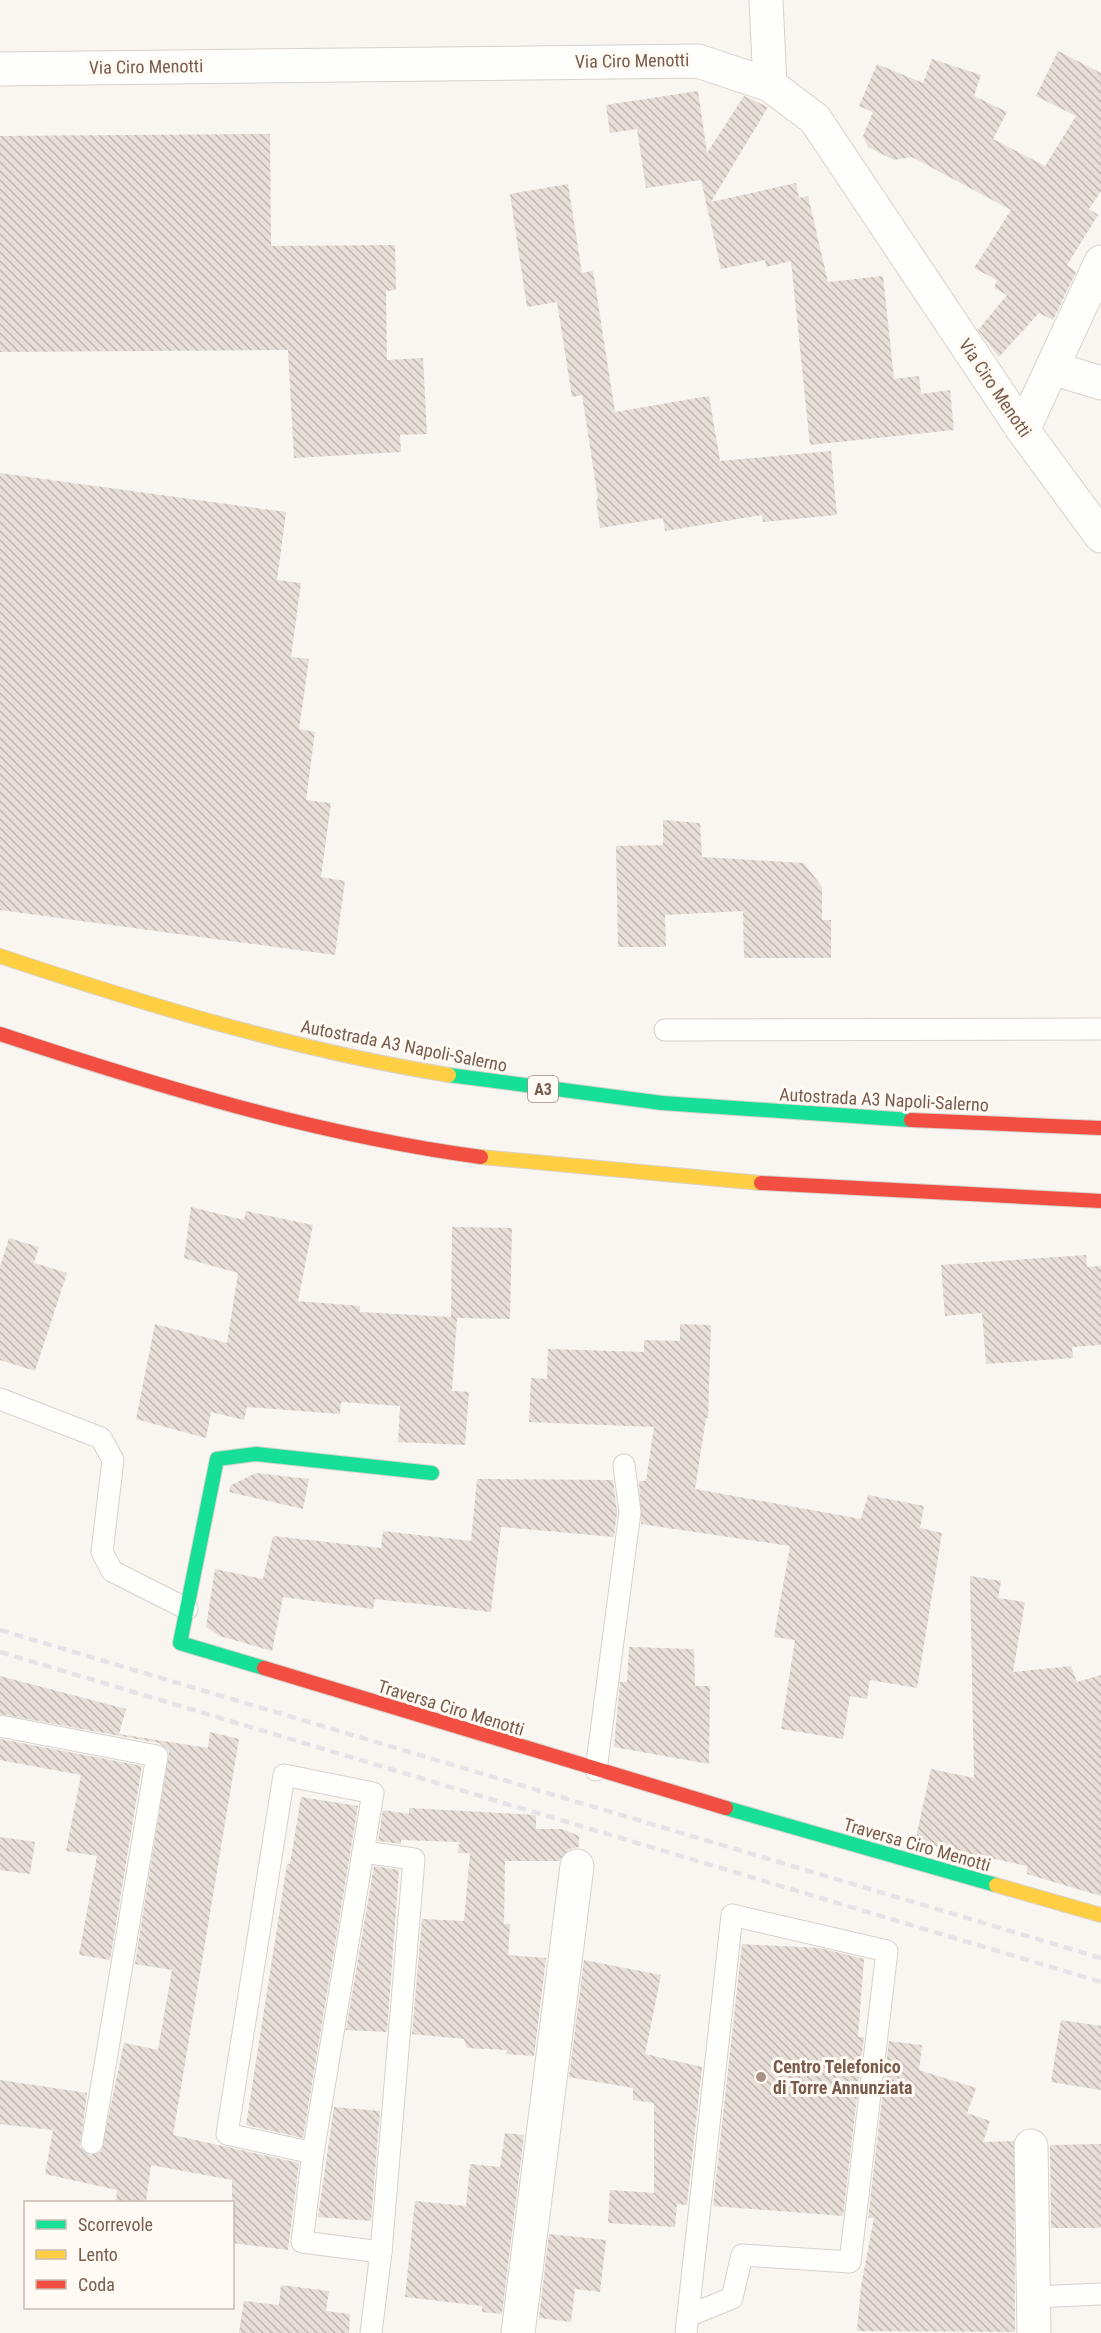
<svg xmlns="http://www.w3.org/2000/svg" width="1101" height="2333" font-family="'Roboto Condensed',sans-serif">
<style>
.building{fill:url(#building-back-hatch)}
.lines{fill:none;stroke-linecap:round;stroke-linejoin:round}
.lane-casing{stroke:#d7d1cb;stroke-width:23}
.street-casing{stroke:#d7d1cb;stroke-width:35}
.fast-casing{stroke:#d9d2cb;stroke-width:16}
.slow-casing{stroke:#d9d2cb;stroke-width:16}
.jam-casing{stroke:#d9d2cb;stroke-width:16}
.lane{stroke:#fefefd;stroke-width:21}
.street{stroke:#fefefd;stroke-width:33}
.fast{stroke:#16e098;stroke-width:14}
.slow{stroke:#ffcf43;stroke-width:14}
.jam{stroke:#f24e42;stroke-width:14}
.rail{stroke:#e6e3e7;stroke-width:4.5;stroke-dasharray:9 6;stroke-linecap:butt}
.poi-dot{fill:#a69286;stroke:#fffaf3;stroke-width:2}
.labels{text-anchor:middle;stroke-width:6;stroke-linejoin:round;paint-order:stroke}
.shield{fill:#fffaf3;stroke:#a28b7f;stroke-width:1.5}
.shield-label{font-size:16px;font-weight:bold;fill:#7a5c4d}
.street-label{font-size:18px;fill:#7a5c4d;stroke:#fffaf3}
.poi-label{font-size:18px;font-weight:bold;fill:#7a5c4d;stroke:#fffaf3;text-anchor:start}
</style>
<defs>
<pattern id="building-back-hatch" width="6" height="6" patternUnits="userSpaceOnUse" patternTransform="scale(1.5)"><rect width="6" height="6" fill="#e6ded7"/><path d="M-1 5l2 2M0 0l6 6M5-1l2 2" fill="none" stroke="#bfb7b1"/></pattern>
</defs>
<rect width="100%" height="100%" fill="#f9f5f0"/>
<g class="building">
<path d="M 1058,51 L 1101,73 L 1101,191 L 1089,209 L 1098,215 L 1067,265 L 1076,272 L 1053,320 L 1039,313 L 999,357 L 978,330 L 1007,295 L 994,288 L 997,280 L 974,268 L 1011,210 L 912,157 L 894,160 L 868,147 L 863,136 L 873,112 L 859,106 L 877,64 L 923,83 L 932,59 L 981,75 L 974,96 L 1007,112 L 993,139 L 1045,166 L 1076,116 L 1036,96 Z"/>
<path d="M 698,91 L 707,153 L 744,96 L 768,107 L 711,202 L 796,183 L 799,198 L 808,196 L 828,282 L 883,276 L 894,379 L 919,376 L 921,394 L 950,390 L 954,430 L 810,445 L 791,261 L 766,267 L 765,260 L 721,269 L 701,180 L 646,188 L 637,129 L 610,133 L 606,105 Z"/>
<path d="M 270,134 L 271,246 L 395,245 L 396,290 L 386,291 L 387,360 L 423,358 L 427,434 L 400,435 L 401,452 L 294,458 L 288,350 L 0,352 L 0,136 Z"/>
<path d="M 568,184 L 582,273 L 593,271 L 615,412 L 709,396 L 720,461 L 831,451 L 837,515 L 763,522 L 762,515 L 665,531 L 663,518 L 600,528 L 596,500 L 598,499 L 582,395 L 572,397 L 557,302 L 527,307 L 510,194 Z"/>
<path d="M 0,473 L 286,512 L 277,580 L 301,583 L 291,657 L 309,659 L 299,729 L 315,732 L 306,800 L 331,803 L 321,877 L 345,881 L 335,955 L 0,910 Z"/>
<path d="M 663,820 L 700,823 L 702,857 L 804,863 L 822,887 L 822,920 L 831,920 L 831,958 L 744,958 L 743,911 L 665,915 L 666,947 L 618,947 L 616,846 L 663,845 Z"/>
<path d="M 191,1207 L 244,1220 L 246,1211 L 313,1225 L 298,1301 L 360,1306 L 360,1312 L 451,1317 L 452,1227 L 512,1228 L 510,1319 L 457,1318 L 452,1391 L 469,1392 L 465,1445 L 398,1442 L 400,1406 L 341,1402 L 340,1414 L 247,1407 L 244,1420 L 211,1412 L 206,1438 L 136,1419 L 155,1324 L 227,1343 L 238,1273 L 184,1258 Z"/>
<path d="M 9,1238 L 39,1247 L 34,1263 L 67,1273 L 35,1371 L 0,1360 L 0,1267 Z"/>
<path d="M 1086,1255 L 1087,1267 L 1101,1266 L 1101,1345 L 1072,1347 L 1073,1358 L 986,1364 L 982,1313 L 945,1316 L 941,1265 Z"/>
<path d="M 680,1324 L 711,1325 L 708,1418 L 706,1418 L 695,1489 L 861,1519 L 868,1495 L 924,1506 L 920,1528 L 942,1533 L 917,1688 L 870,1680 L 867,1699 L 850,1696 L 843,1739 L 781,1729 L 795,1640 L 774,1637 L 790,1546 L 641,1524 L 639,1481 L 646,1481 L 654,1427 L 529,1422 L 531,1378 L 547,1379 L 548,1349 L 644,1352 L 644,1340 L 680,1341 Z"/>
<path d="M 256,1473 L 309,1479 L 303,1509 L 229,1492 L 231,1485 Z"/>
<path d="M 477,1479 L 613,1480 L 617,1512 L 614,1537 L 501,1527 L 491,1612 L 375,1599 L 373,1609 L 283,1597 L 272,1651 L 220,1636 L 206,1627 L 215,1569 L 263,1579 L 273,1536 L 381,1548 L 383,1531 L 471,1541 Z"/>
<path d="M 970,1576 L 1001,1581 L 998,1598 L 1025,1602 L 1013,1672 L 1071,1666 L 1077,1682 L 1101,1675 L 1101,1896 L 1027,1874 L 1027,1866 L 915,1842 L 931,1769 L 974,1778 Z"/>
<path d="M 629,1647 L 694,1649 L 695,1686 L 710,1686 L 709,1764 L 614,1747 L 620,1682 L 627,1682 Z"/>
<path d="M 0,1676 L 126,1709 L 119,1734 L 208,1748 L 210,1732 L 239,1739 L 173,2135 L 299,2163 L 288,2250 L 232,2243 L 232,2180 L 151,2165 L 146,2202 L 116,2202 L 117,2190 L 45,2174 L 53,2130 L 0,2124 L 0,2080 L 87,2093 L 80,2147 L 89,2155 L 101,2152 L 124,2043 L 158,2050 L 172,1970 L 135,1964 L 169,1751 L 159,1743 L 0,1714 Z"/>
<path d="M 0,1739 L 142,1766 L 110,1960 L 79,1955 L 97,1856 L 66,1851 L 81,1775 L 0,1760 Z"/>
<path d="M 301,1797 L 358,1806 L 303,2138 L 246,2125 L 287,1864 L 290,1864 Z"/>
<path d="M 409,1808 L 536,1815 L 536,1829 L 562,1829 L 579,1836 L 579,1847 L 569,1849 L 559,1861 L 505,1861 L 504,1924 L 510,1924 L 508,1955 L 546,1958 L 534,2056 L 506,2054 L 507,2050 L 467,2048 L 464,2039 L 412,2034 L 422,1919 L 464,1921 L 470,1853 L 458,1853 L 459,1842 L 401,1840 L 401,1844 L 378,1841 L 383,1810 L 409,1814 Z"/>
<path d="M 0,1837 L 35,1842 L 30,1874 L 0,1870 Z"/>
<path d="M 374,1866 L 399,1870 L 387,2032 L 346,2030 Z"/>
<path d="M 742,1944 L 820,1948 L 864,1959 L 858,2037 L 864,2037 L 843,2216 L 713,2206 Z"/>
<path d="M 584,1960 L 661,1975 L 645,2054 L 702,2067 L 687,2205 L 677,2204 L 675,2227 L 608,2223 L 610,2190 L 654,2193 L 654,2103 L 633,2100 L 633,2088 L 569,2077 Z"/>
<path d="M 1061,2020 L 1101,2026 L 1101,2090 L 1051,2082 Z"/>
<path d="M 889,2041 L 922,2045 L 919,2070 L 976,2088 L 967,2113 L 990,2121 L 983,2142 L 1014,2141 L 1015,2332 L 857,2331 L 861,2286 L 874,2218 L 868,2218 Z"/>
<path d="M 334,2107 L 380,2111 L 371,2221 L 318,2217 Z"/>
<path d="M 505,2133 L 524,2135 L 502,2314 L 482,2312 L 482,2306 L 405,2297 L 415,2201 L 466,2206 L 470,2164 L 500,2167 Z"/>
<path d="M 1101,2144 L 1101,2228 L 1051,2228 L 1050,2145 Z"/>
<path d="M 549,2234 L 606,2240 L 600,2292 L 575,2289 L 571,2322 L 539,2318 Z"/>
<path d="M 281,2285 L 329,2291 L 326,2311 L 350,2314 L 349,2333 L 239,2333 L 244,2301 L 279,2305 Z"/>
</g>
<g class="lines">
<defs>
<g id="lane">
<path d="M 665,1030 L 1101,1029"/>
<path d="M 0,1399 L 101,1438 L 113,1460 L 102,1552 L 112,1571 L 187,1609"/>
<path d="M 0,1726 L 157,1756 L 92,2143"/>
<path d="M 596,1770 L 630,1512 L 624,1465"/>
<path d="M 363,1852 L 373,1793 L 284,1775 L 227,2134 L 313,2153 L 302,2242 L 381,2252"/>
<path d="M 313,2153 L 363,1852 L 414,1859 L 381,2252 L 371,2333"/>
<path d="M 1034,2297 L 1101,2294"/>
<path d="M 686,2333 L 732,1915 L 887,1951 L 850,2262 L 742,2255 L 732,2298 L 688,2316"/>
</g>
<g id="street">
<path d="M 766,0 L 770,85"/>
<path d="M 0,69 L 698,61 L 770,85 L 815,119 L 1023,430 L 1101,536"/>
<path d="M 1052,368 L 1101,383"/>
<path d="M 1023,430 L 1101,262"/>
<path d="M 1031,2146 L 1034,2333"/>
<path d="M 518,2333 L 577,1866"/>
</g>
<g id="fast">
<path d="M 449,1075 L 662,1103 L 911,1120"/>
<path d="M 264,1668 L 180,1643 L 217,1459 L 256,1454 L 432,1473"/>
<path d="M 726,1808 L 996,1885"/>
</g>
<g id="slow">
<path d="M 0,956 C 147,1005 295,1050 449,1075"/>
<path d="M 481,1157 L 761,1183"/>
<path d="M 996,1885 L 1101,1915"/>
</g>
<g id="jam">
<path d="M 0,1034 C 157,1086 317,1135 481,1157"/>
<path d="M 911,1120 L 1101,1128"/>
<path d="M 761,1183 L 1101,1201"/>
<path d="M 264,1668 L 726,1808"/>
</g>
</defs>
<use href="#lane" class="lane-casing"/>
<use href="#street" class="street-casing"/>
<use href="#fast" class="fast-casing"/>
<use href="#slow" class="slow-casing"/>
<use href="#jam" class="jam-casing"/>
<use href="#lane" class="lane"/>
<use href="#street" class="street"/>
<use href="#fast" class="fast"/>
<use href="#slow" class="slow"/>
<use href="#jam" class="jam"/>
<g class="rail">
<path d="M 0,1630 L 1101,1958"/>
<path d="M 0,1652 L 1101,1982"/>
</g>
</g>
<circle class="poi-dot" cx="761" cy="2077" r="6"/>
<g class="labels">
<rect class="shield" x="528" y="1076" width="30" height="26" rx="4.5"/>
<g class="shield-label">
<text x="543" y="1095">A3</text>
</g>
<g class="street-label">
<text transform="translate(632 61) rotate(-1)" y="6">Via Ciro Menotti</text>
<text transform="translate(146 67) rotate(-1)" y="6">Via Ciro Menotti</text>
<text transform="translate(995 388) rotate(56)" y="6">Via Ciro Menotti</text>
<text transform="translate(404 1046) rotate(11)" y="6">Autostrada A3 Napoli-Salerno</text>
<text transform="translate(884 1100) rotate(3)" y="6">Autostrada A3 Napoli-Salerno</text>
<text transform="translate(451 1708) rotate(17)" y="6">Traversa Ciro Menotti</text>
<text transform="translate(917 1845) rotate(16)" y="6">Traversa Ciro Menotti</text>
</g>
<g class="poi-label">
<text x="773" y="2073">Centro Telefonico<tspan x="773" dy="21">di Torre Annunziata</tspan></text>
</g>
</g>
<rect x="24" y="2201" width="210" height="108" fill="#fffaf3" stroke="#cabbb1" stroke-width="1.5"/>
<rect x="36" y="2220" width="30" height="9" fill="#16e098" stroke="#cabbb1" stroke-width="1.5"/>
<text x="78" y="2231" font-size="18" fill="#7a5c4d">Scorrevole</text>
<rect x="36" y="2250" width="30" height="9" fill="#ffcf43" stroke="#cabbb1" stroke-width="1.5"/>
<text x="78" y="2261" font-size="18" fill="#7a5c4d">Lento</text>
<rect x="36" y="2280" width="30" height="9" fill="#f24e42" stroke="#cabbb1" stroke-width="1.5"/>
<text x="78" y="2291" font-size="18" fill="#7a5c4d">Coda</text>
</svg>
